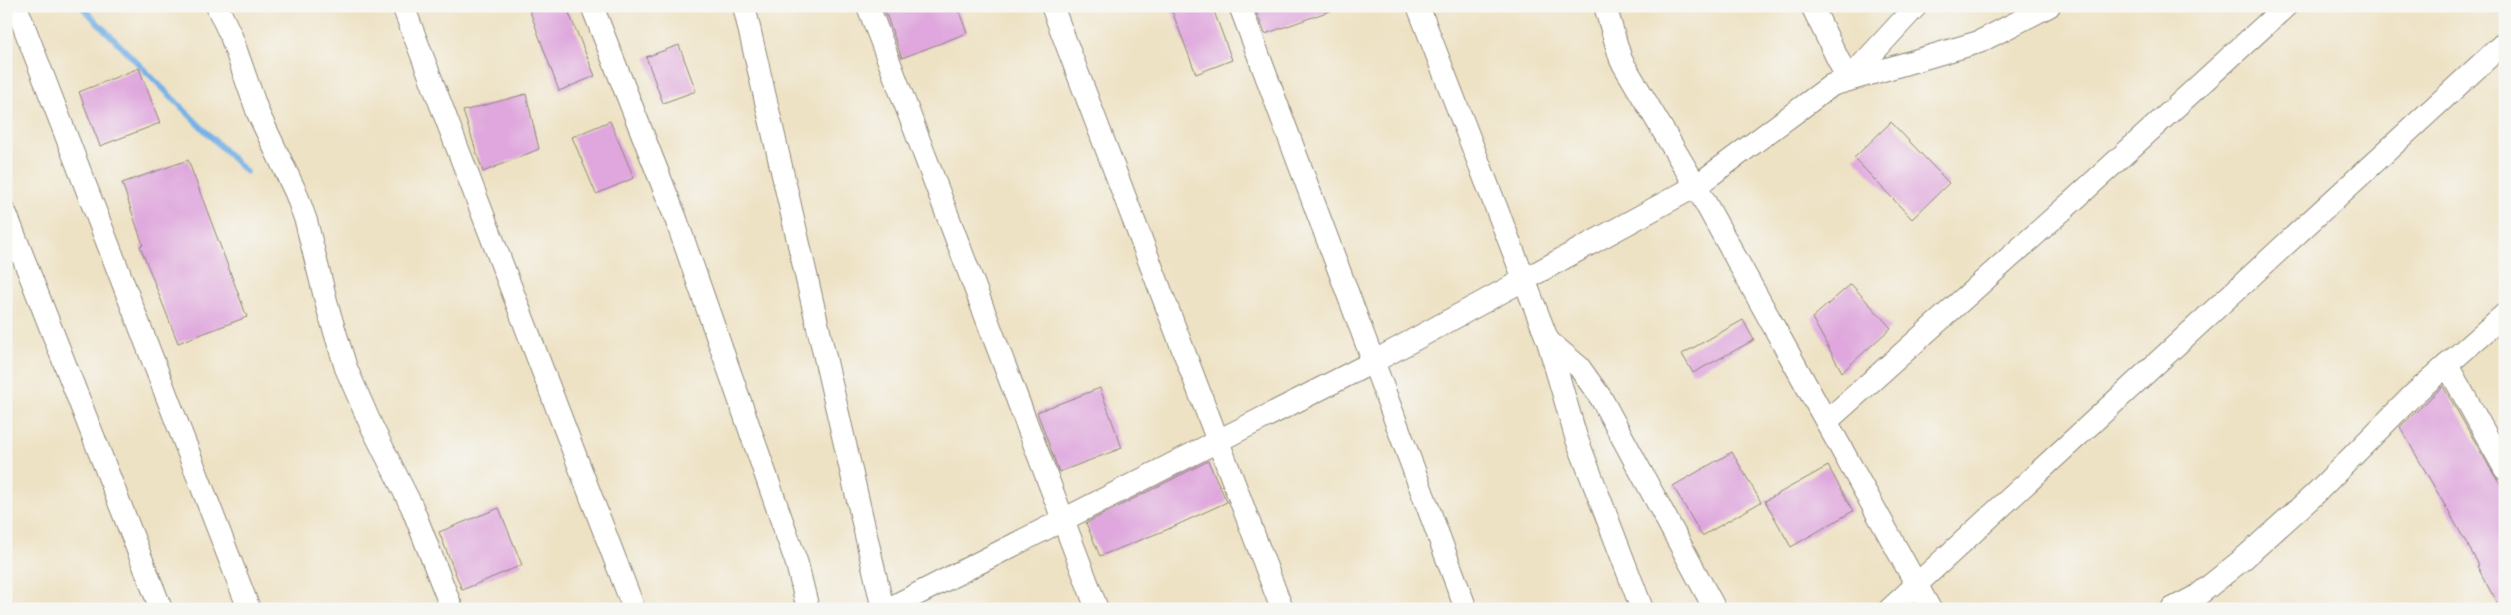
<svg xmlns="http://www.w3.org/2000/svg" width="2511" height="615" font-family="'Playpen Sans',sans-serif">
<style>
.lines{fill:none;stroke-linecap:round;stroke-linejoin:round}
.stream{stroke:#76b1e7;stroke-width:5.5}
.building{fill:#dfa7dd}
.street-casing{stroke:#8c8678;stroke-width:24}
.street{stroke:#fff;stroke-width:22}
</style>
<rect width="100%" height="100%" fill="#f6f6f2"/>
<filter id="ink" filterUnits="userSpaceOnUse"><feTurbulence type="fractalNoise" baseFrequency=".02" numOctaves="2"/><feDisplacementMap in="SourceGraphic" scale="10" xChannelSelector="R" yChannelSelector="G"/><feConvolveMatrix kernelMatrix="1 2 1 2 8 2 1 2 1" color-interpolation-filters="sRGB"/></filter>
<filter id="wash" filterUnits="userSpaceOnUse"><feTurbulence type="fractalNoise" baseFrequency=".0096" numOctaves="4" result="noise"/><feDisplacementMap in="SourceGraphic" scale="20" xChannelSelector="R" yChannelSelector="G"/><feGaussianBlur stdDeviation="1.12" result="paint"/><feColorMatrix in="noise" values="0 0 0 0 0 0 0 0 0 0 0 0 0 0 0 0 0 1.4 0 .05"/><feComposite in="paint" operator="in"/></filter>
<g filter="url(#wash)">
<rect width="100%" height="100%" fill="#eee2c4"/>
<g class="lines">
<path class="stream" d="M 81,6 L 246,172"/>
</g>
<g id="blocks">
<g class="building">
<path d="M 528,6 L 566,6 L 595,76 L 559,91 Z"/>
<path d="M 883,6 L 957,6 L 967,33 L 902,58 Z"/>
<path d="M 1170,6 L 1212,6 L 1232,60 L 1196,74 Z"/>
<path d="M 1254,6 L 1338,6 L 1338,8 L 1265,34 Z"/>
<path d="M 679,45 L 696,91 L 663,103 L 646,57 Z"/>
<path d="M 139,68 L 160,123 L 100,146 L 79,92 Z"/>
<path d="M 526,94 L 539,149 L 483,172 L 463,111 Z"/>
<path d="M 610,121 L 634,178 L 596,194 L 572,137 Z"/>
<path d="M 1891,122 L 1949,183 L 1912,219 L 1854,158 Z"/>
<path d="M 188,160 L 247,317 L 178,343 L 140,246 L 143,245 L 122,183 Z"/>
<path d="M 1851,284 L 1891,328 L 1842,372 L 1812,318 Z"/>
<path d="M 1743,320 L 1754,340 L 1693,373 L 1682,354 Z"/>
<path d="M 2443,386 L 2494,475 L 2505,489 L 2505,609 L 2500,609 L 2477,566 L 2479,565 L 2400,427 Z"/>
<path d="M 1100,388 L 1122,448 L 1059,472 L 1037,412 Z"/>
<path d="M 1732,452 L 1761,502 L 1702,536 L 1673,486 Z"/>
<path d="M 1208,461 L 1227,502 L 1166,530 L 1100,556 L 1086,523 Z"/>
<path d="M 1828,466 L 1853,511 L 1791,547 L 1765,501 Z"/>
<path d="M 499,508 L 522,565 L 462,590 L 439,532 Z"/>
</g>
</g>
</g>
<g filter="url(#ink)">
<use href="#blocks" fill-opacity="0" stroke="#8c8678" stroke-width="1"/>
<g class="lines">
<defs>
<g id="street">
<path d="M 16,6 L 249,609"/>
<path d="M 217,6 L 231,36 L 258,113 L 296,193 L 306,221 L 328,309 L 346,368 L 371,425 L 412,507 L 452,609"/>
<path d="M 403,6 L 634,609"/>
<path d="M 592,6 L 676,219 L 797,564 L 808,609"/>
<path d="M 744,6 L 883,609"/>
<path d="M 868,6 L 1097,609"/>
<path d="M 1052,6 L 1282,609"/>
<path d="M 1240,6 L 1466,609"/>
<path d="M 1418,6 L 1548,341 L 1576,437 L 1642,609"/>
<path d="M 1605,6 L 1621,60 L 1696,186 L 1930,609"/>
<path d="M 1812,6 L 1848,80 L 1916,6"/>
<path d="M 6,214 L 161,609"/>
<path d="M 1548,341 L 1579,367 L 1601,398 L 1715,609"/>
<path d="M 2447,365 L 2505,469"/>
<path d="M 1827,421 L 2075,199 L 2286,6"/>
<path d="M 888,609 L 1373,362 L 1696,186 L 1832,85 L 1979,42 L 2049,6"/>
<path d="M 1890,609 L 2505,42"/>
<path d="M 2172,609 L 2197,596 L 2243,559 L 2314,495 L 2414,394 L 2505,314"/>
</g>
</defs>
<use href="#street" class="street-casing"/>
<use href="#street" class="street"/>
</g>
</g>
<rect width="2511" height="615" fill="none" stroke="#f6f6f2" stroke-width="25"/>
</svg>
